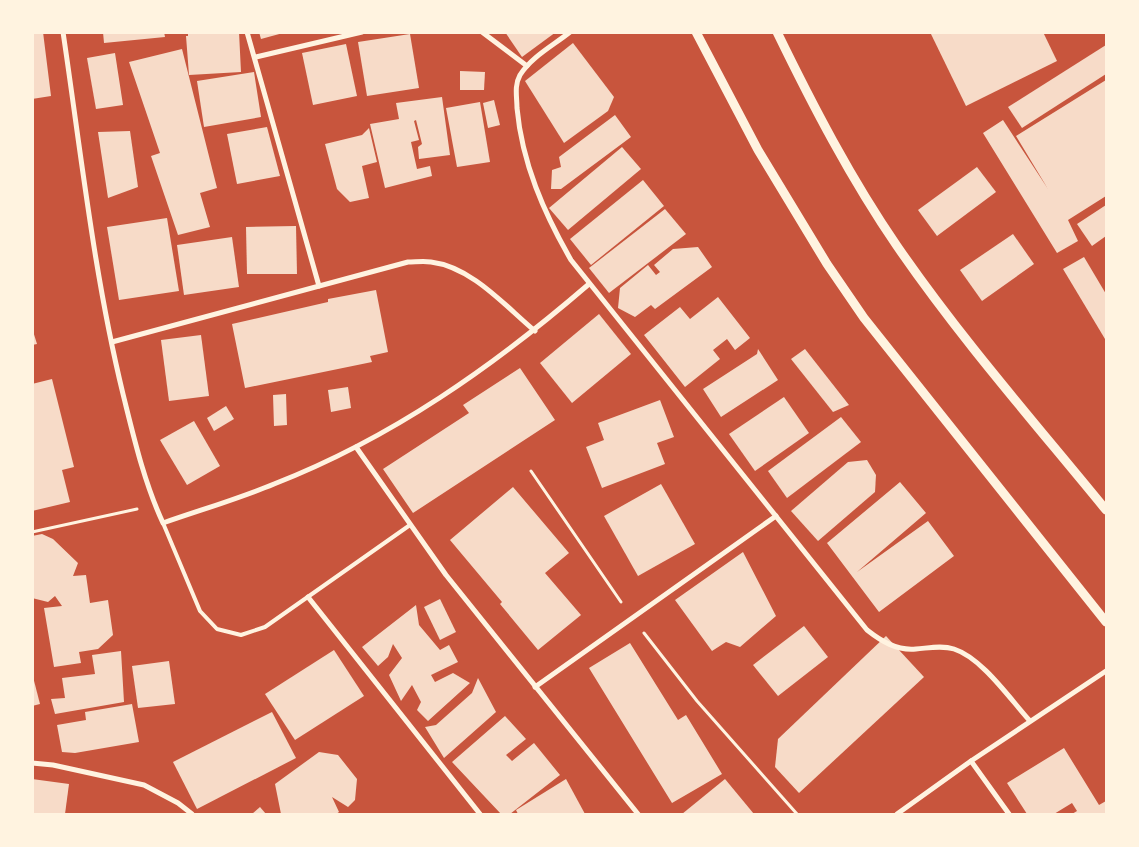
<svg xmlns="http://www.w3.org/2000/svg" width="1139" height="847" font-family="'Nunito Sans',sans-serif">
<style>
.building{fill:#f7dbc8}
.lines{fill:none;stroke-linecap:round;stroke-linejoin:round}
.path{stroke:#fff3e0;stroke-width:3}
.service{stroke:#fff3e0;stroke-width:4}
.minor{stroke:#fff3e0;stroke-width:5}
.tertiary{stroke:#fff3e0;stroke-width:9}
</style>
<rect width="100%" height="100%" fill="#c8553d"/>
<g class="building">
<path d="M 32,32 L 43,32 L 51,96 L 32,99 Z"/>
<path d="M 103,32 L 164,32 L 165,37 L 104,43 Z"/>
<path d="M 188,32 L 239,32 L 241,72 L 189,75 L 186,36 L 188,36 Z"/>
<path d="M 259,32 L 283,32 L 283,33 L 261,39 Z"/>
<path d="M 505,32 L 556,32 L 522,57 Z"/>
<path d="M 930,32 L 1043,32 L 1057,61 L 966,106 Z"/>
<path d="M 410,34 L 419,88 L 367,96 L 358,42 Z"/>
<path d="M 573,43 L 614,97 L 608,111 L 564,143 L 525,81 Z"/>
<path d="M 346,44 L 357,96 L 313,105 L 302,53 Z"/>
<path d="M 1106,45 L 1106,74 L 1022,128 L 1008,107 Z"/>
<path d="M 182,49 L 217,188 L 200,193 L 210,227 L 178,235 L 151,156 L 160,153 L 129,62 Z"/>
<path d="M 115,53 L 123,105 L 96,109 L 87,58 Z"/>
<path d="M 460,71 L 485,72 L 484,90 L 460,90 Z"/>
<path d="M 254,72 L 261,117 L 204,127 L 197,81 Z"/>
<path d="M 1106,80 L 1106,196 L 1068,220 L 1078,241 L 1057,253 L 983,133 L 1003,120 L 1048,189 L 1016,136 Z"/>
<path d="M 442,97 L 450,155 L 419,159 L 418,147 L 422,144 L 416,120 L 414,121 L 419,140 L 411,142 L 417,169 L 430,166 L 432,176 L 385,188 L 370,124 L 399,119 L 396,103 Z"/>
<path d="M 494,100 L 500,125 L 488,128 L 483,103 Z"/>
<path d="M 480,102 L 490,162 L 457,167 L 446,108 Z"/>
<path d="M 615,115 L 631,137 L 561,189 L 551,189 L 552,170 L 561,167 L 559,157 Z"/>
<path d="M 267,127 L 280,176 L 237,184 L 227,134 Z"/>
<path d="M 369,128 L 377,162 L 362,166 L 369,198 L 350,202 L 337,189 L 325,144 L 362,135 Z"/>
<path d="M 130,131 L 138,187 L 108,198 L 98,132 Z"/>
<path d="M 622,147 L 641,169 L 568,230 L 549,208 Z"/>
<path d="M 977,167 L 996,192 L 937,236 L 918,210 Z"/>
<path d="M 643,180 L 664,206 L 591,265 L 570,239 Z"/>
<path d="M 1106,205 L 1106,236 L 1092,246 L 1077,224 Z"/>
<path d="M 665,209 L 686,234 L 609,293 L 589,268 Z"/>
<path d="M 167,218 L 179,291 L 119,300 L 107,227 Z"/>
<path d="M 296,226 L 297,274 L 247,274 L 246,227 Z"/>
<path d="M 1013,234 L 1034,264 L 982,301 L 960,270 Z"/>
<path d="M 232,237 L 239,287 L 184,295 L 177,245 Z"/>
<path d="M 698,247 L 712,267 L 655,309 L 651,305 L 635,317 L 618,308 L 620,288 L 648,265 L 656,275 L 660,272 L 654,265 L 673,249 Z"/>
<path d="M 1084,257 L 1106,294 L 1105,339 L 1063,269 Z"/>
<path d="M 376,290 L 388,352 L 370,356 L 372,362 L 245,388 L 232,324 L 328,302 L 328,299 Z"/>
<path d="M 718,297 L 750,338 L 735,350 L 727,339 L 713,350 L 720,359 L 685,387 L 644,335 L 680,307 L 690,319 Z"/>
<path d="M 599,314 L 631,354 L 572,403 L 540,363 Z"/>
<path d="M 32,328 L 37,344 L 32,345 Z"/>
<path d="M 201,335 L 209,396 L 169,401 L 161,340 Z"/>
<path d="M 758,349 L 778,380 L 721,417 L 703,389 L 757,354 Z"/>
<path d="M 805,349 L 849,405 L 833,412 L 791,359 Z"/>
<path d="M 520,368 L 555,420 L 413,513 L 383,469 L 469,413 L 463,405 Z"/>
<path d="M 52,379 L 74,467 L 62,470 L 70,502 L 32,511 L 32,384 Z"/>
<path d="M 348,387 L 351,408 L 331,412 L 328,390 Z"/>
<path d="M 286,394 L 287,425 L 274,426 L 273,395 Z"/>
<path d="M 784,397 L 809,433 L 755,471 L 729,434 Z"/>
<path d="M 660,400 L 674,437 L 657,443 L 665,464 L 602,488 L 586,447 L 604,440 L 598,423 Z"/>
<path d="M 226,406 L 234,419 L 214,431 L 207,418 Z"/>
<path d="M 841,417 L 861,442 L 787,498 L 768,471 Z"/>
<path d="M 194,421 L 220,466 L 187,485 L 160,440 Z"/>
<path d="M 867,460 L 876,475 L 875,492 L 818,541 L 791,511 L 848,462 Z"/>
<path d="M 900,482 L 926,513 L 857,572 L 928,521 L 954,556 L 879,612 L 827,543 Z"/>
<path d="M 661,484 L 695,544 L 638,576 L 604,516 Z"/>
<path d="M 513,487 L 569,553 L 545,573 L 581,615 L 538,650 L 500,604 L 502,602 L 450,540 Z"/>
<path d="M 42,534 L 53,539 L 78,563 L 73,576 L 86,575 L 90,603 L 108,600 L 113,635 L 98,649 L 79,652 L 81,663 L 54,667 L 44,608 L 62,606 L 55,596 L 48,602 L 32,598 L 32,536 Z"/>
<path d="M 743,552 L 776,616 L 740,647 L 726,642 L 712,651 L 675,600 Z"/>
<path d="M 440,599 L 456,632 L 440,640 L 424,607 Z"/>
<path d="M 416,605 L 419,625 L 440,650 L 449,645 L 458,662 L 431,675 L 435,682 L 453,673 L 470,683 L 428,721 L 417,710 L 421,702 L 412,685 L 401,701 L 389,675 L 402,658 L 393,644 L 388,657 L 378,666 L 362,647 Z"/>
<path d="M 804,626 L 828,657 L 778,696 L 753,665 Z"/>
<path d="M 886,636 L 924,677 L 799,793 L 775,767 L 778,739 Z"/>
<path d="M 630,643 L 678,720 L 686,715 L 722,774 L 672,803 L 589,668 Z"/>
<path d="M 334,650 L 364,696 L 295,740 L 265,694 Z"/>
<path d="M 121,651 L 124,702 L 55,714 L 51,699 L 65,698 L 62,678 L 95,674 L 92,655 Z"/>
<path d="M 169,661 L 175,704 L 138,708 L 132,666 Z"/>
<path d="M 32,673 L 40,704 L 32,706 Z"/>
<path d="M 478,678 L 496,712 L 444,758 L 425,727 L 436,725 L 472,693 Z"/>
<path d="M 132,704 L 139,742 L 75,753 L 62,752 L 57,725 L 86,720 L 85,712 Z"/>
<path d="M 272,712 L 296,758 L 197,809 L 173,762 Z"/>
<path d="M 505,716 L 526,739 L 506,755 L 512,761 L 534,743 L 560,775 L 510,814 L 501,814 L 452,762 Z"/>
<path d="M 1064,748 L 1099,805 L 1106,801 L 1106,814 L 1072,814 L 1077,811 L 1072,803 L 1054,814 L 1027,814 L 1007,783 Z"/>
<path d="M 319,752 L 338,755 L 357,779 L 355,800 L 348,807 L 332,797 L 339,812 L 336,814 L 281,814 L 275,784 Z"/>
<path d="M 32,779 L 69,784 L 65,814 L 32,814 Z"/>
<path d="M 566,779 L 585,814 L 518,814 L 516,810 Z"/>
<path d="M 725,779 L 754,814 L 682,814 Z"/>
<path d="M 260,807 L 266,814 L 252,814 Z"/>
</g>
<g class="lines">
<g class="path">
<path d="M 531,471 L 621,602"/>
<path d="M 32,532 L 137,509"/>
<path d="M 644,633 L 697,701 L 797,814"/>
</g>
<path class="service" d="M 163,523 L 200,611 L 217,629 L 241,635 L 265,627 L 410,525"/>
<g class="minor">
<path d="M 63,32 C 81,153 94,275 123,394 C 134,438 144,482 163,523 C 200,510 238,499 274,484 C 392,438 494,366 589,284"/>
<path d="M 247,32 L 319,286"/>
<path d="M 482,32 L 527,66"/>
<path d="M 570,32 C 554,45 531,57 520,75 C 514,86 517,97 517,108 C 522,163 544,213 571,260 L 867,630 C 881,641 897,651 916,649 C 929,648 942,645 954,649 C 982,658 1010,699 1030,721"/>
<path d="M 256,57 L 362,32"/>
<path d="M 112,342 L 408,262 C 415,262 424,261 431,262 C 472,267 505,306 535,331"/>
<path d="M 356,447 L 446,575 L 638,814"/>
<path d="M 308,597 L 480,814"/>
<path d="M 535,687 L 776,516"/>
<path d="M 971,761 L 1009,814"/>
<path d="M 32,763 L 53,765 L 144,785 L 178,803 L 192,814"/>
<path d="M 897,814 L 971,761 L 1106,671"/>
</g>
<g class="tertiary">
<path d="M 696,32 L 758,150 L 827,264 L 864,318 L 1106,622"/>
<path d="M 777,32 C 813,106 851,179 897,246 C 961,339 1035,423 1106,510"/>
</g>
</g>
<rect width="1139" height="847" fill="none" stroke="#fff3e0" stroke-width="68"/>
</svg>
